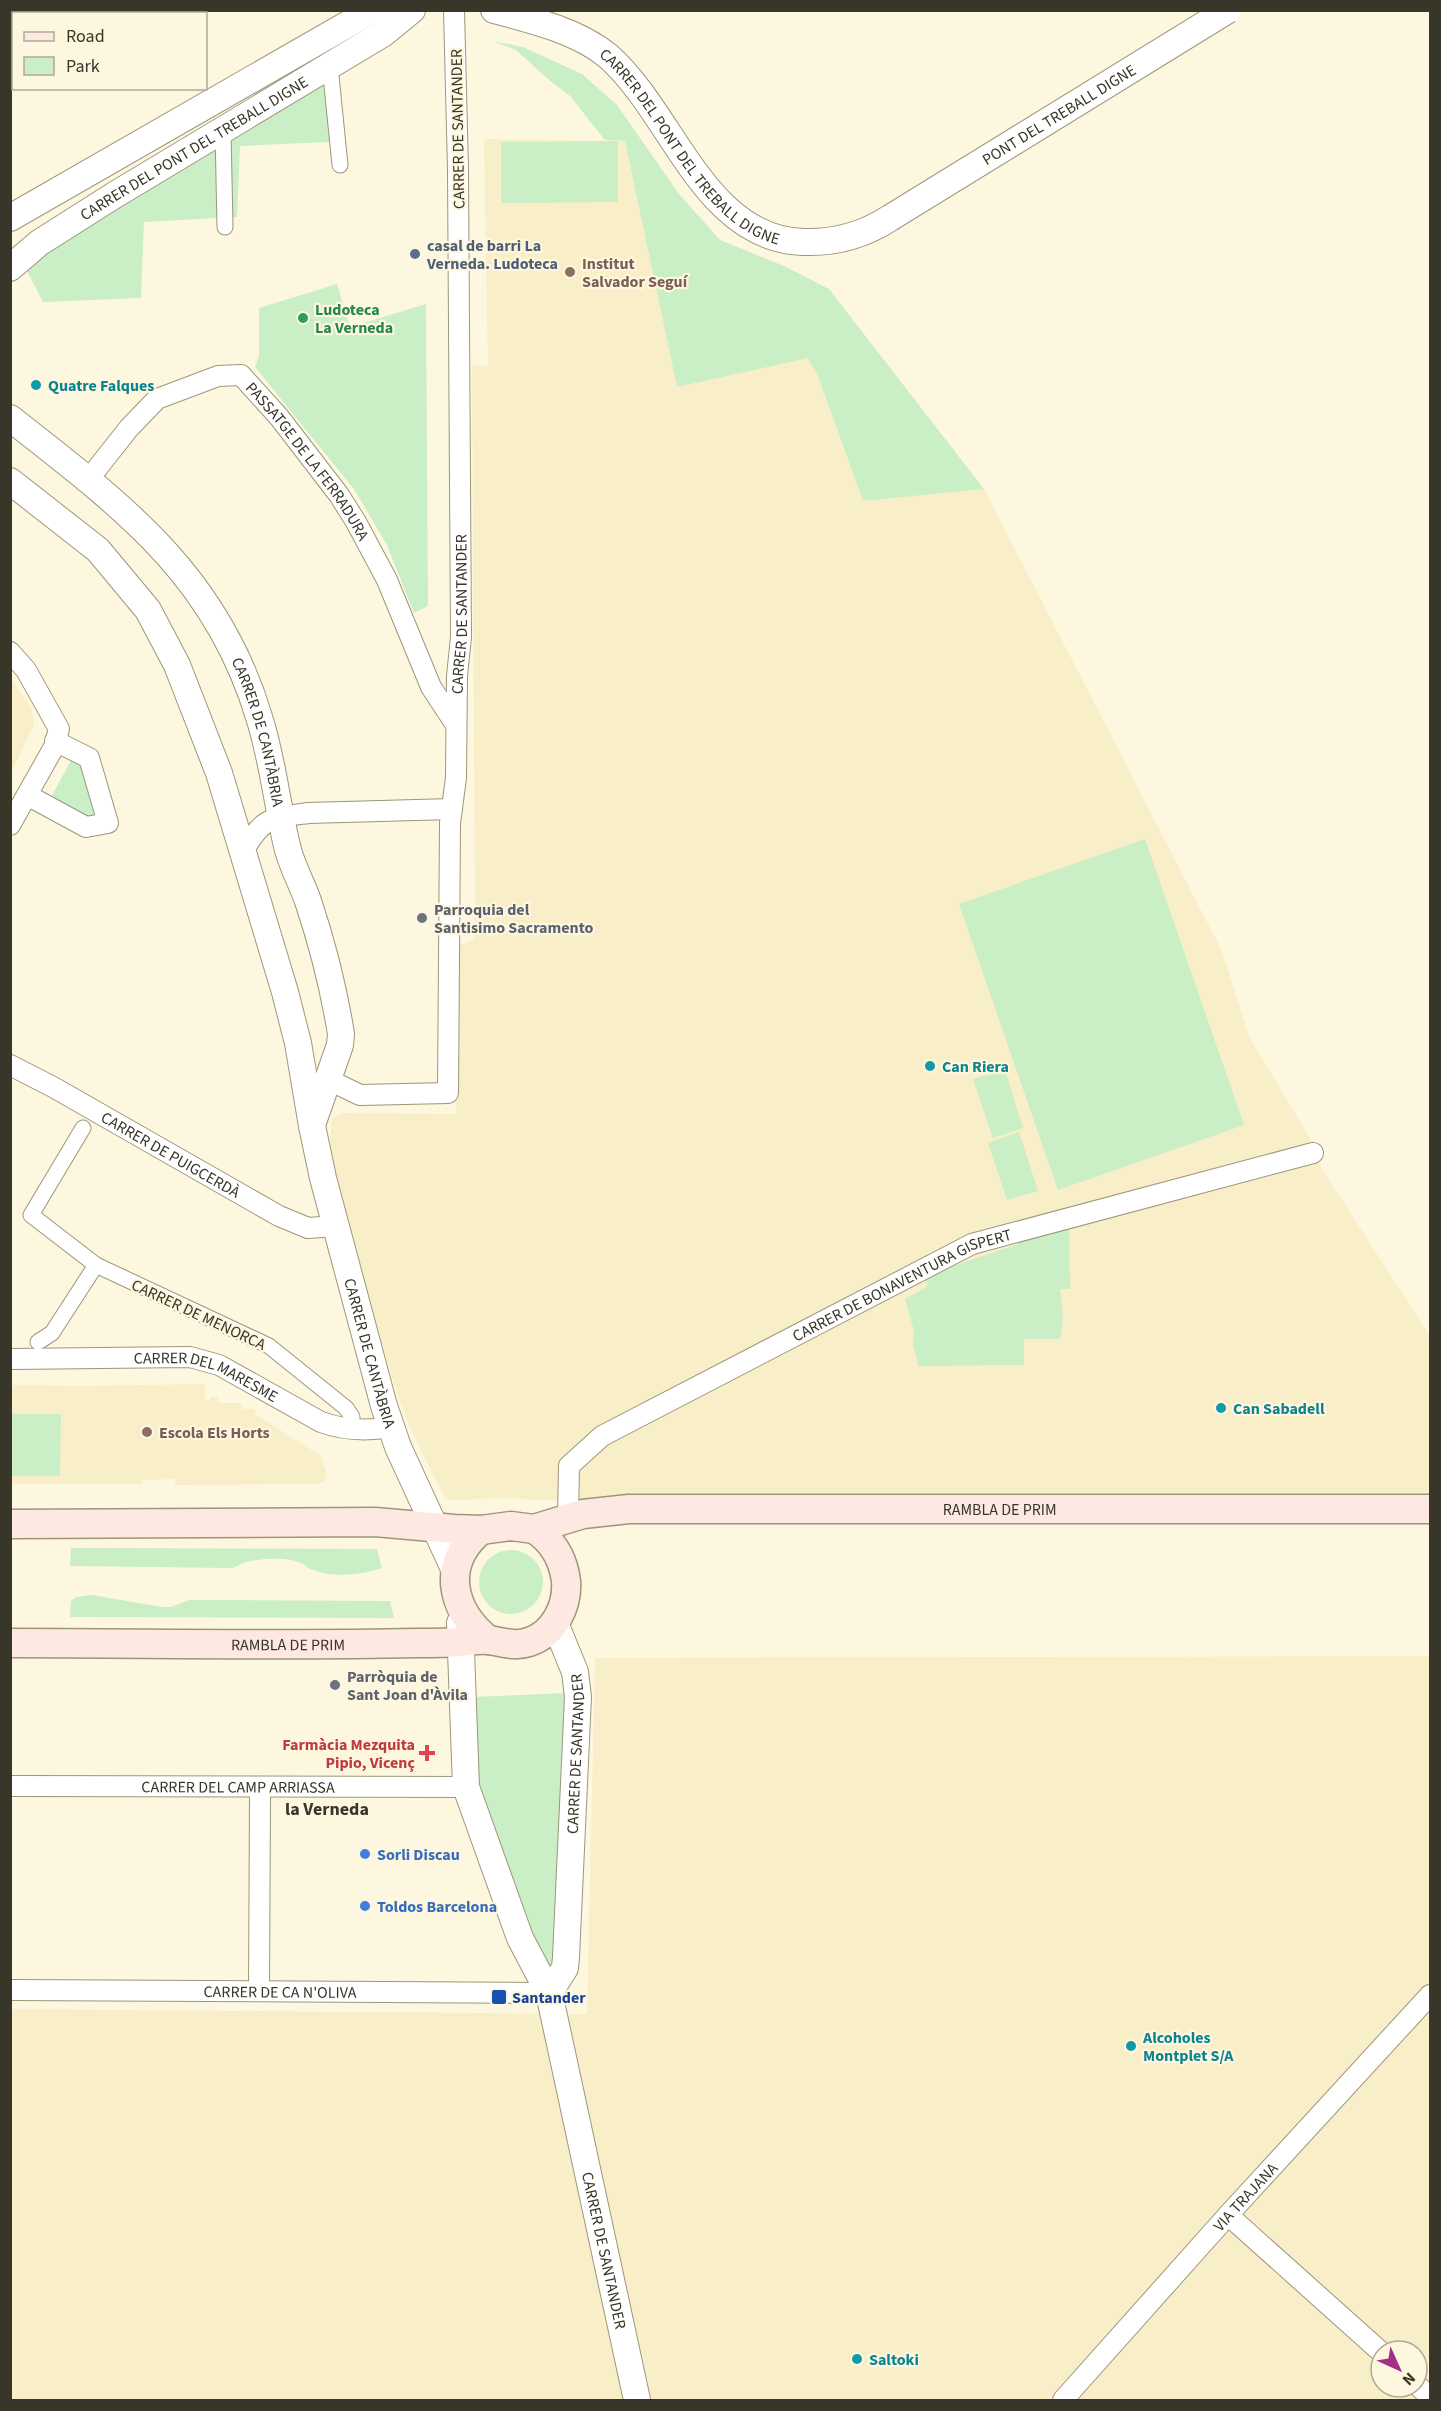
<svg xmlns="http://www.w3.org/2000/svg" width="1441" height="2411" font-family="'Source Sans 3',sans-serif">
<style>
.built{fill:#f8eec8;fill-rule:evenodd}
.green{fill:#caeec6}
.lines{fill:none;stroke-linecap:round;stroke-linejoin:round}
.pedestrian-casing{stroke:#9d967a;stroke-width:17}
.minor-casing{stroke:#9d967a;stroke-width:22}
.tertiary-casing{stroke:#9d967a;stroke-width:28}
.secondary-casing{stroke:#9d967a;stroke-width:31}
.pedestrian{stroke:#fff;stroke-width:15}
.minor{stroke:#fff;stroke-width:20}
.tertiary{stroke:#fff;stroke-width:26}
.secondary{stroke:#fde9e2;stroke-width:28}
.tertiary-bridge-casing{stroke:#9d967a;stroke-width:28;stroke-linecap:butt}
.tertiary-bridge{stroke:#fff;stroke-width:26}
.service-dot{fill:#5c6f8a;stroke:#fef7df;stroke-width:2}
.education-dot{fill:#8d6e63;stroke:#fef7df;stroke-width:2}
.leisure-dot{fill:#2e9e5b;stroke:#fef7df;stroke-width:2}
.culture-dot{fill:#0f9aa8;stroke:#fef7df;stroke-width:2}
.worship-dot{fill:#6b7280;stroke:#fef7df;stroke-width:2}
.health-dot{fill:#e0444e;stroke:#fef7df;stroke-width:2}
.shop-dot{fill:#3f7fe0;stroke:#fef7df;stroke-width:2}
.transit-dot{fill:#1a4fb4;stroke:#fef7df;stroke-width:2}
.labels{text-anchor:middle;stroke-width:4.5;stroke-linejoin:round;paint-order:stroke}
.street-label{font-size:16px;fill:#383529;stroke:#fef7df}
.service-label{font-size:16px;font-weight:bold;fill:#4e5e75;stroke:#fef7df;text-anchor:start}
.education-label{font-size:16px;font-weight:bold;fill:#785e54;stroke:#fef7df;text-anchor:start}
.leisure-label{font-size:16px;font-weight:bold;fill:#27864d;stroke:#fef7df;text-anchor:start}
.culture-label{font-size:16px;font-weight:bold;fill:#0d838f;stroke:#fef7df;text-anchor:start}
.worship-label{font-size:16px;font-weight:bold;fill:#5b616d;stroke:#fef7df;text-anchor:start}
.health-label{font-size:16px;font-weight:bold;fill:#be3a42;stroke:#fef7df;text-anchor:end}
.shop-label{font-size:16px;font-weight:bold;fill:#366cbe;stroke:#fef7df;text-anchor:start}
.transit-label{font-size:16px;font-weight:bold;fill:#164399;stroke:#fef7df;text-anchor:start}
.neighbourhood-label{font-size:18px;font-weight:bold;fill:#383529;stroke:#fef7df}
</style>
<rect width="100%" height="100%" fill="#fef7df"/>
<g class="built">
<path d="M 484,139 L 625,141 L 677,387 L 808,357 L 818,376 L 863,501 L 984,489 L 1222,951 L 1249,1037 L 1311,1140 L 1320,1166 L 1430,1336 L 1430,1515 L 541,1500 L 504,1498 L 453,1500 L 447,1498 L 442,1493 L 410,1428 L 394,1384 L 328,1161 L 332,1119 L 341,1113 L 456,1114 L 459,945 L 475,939 L 472,365 L 488,366 Z"/>
<path d="M 11,679 L 31,708 L 34,724 L 11,774 Z"/>
<path d="M 205,1384 L 205,1401 L 210,1401 L 210,1397 L 218,1397 L 219,1403 L 240,1403 L 243,1409 L 255,1409 L 255,1414 L 321,1456 L 326,1473 L 325,1480 L 318,1484 L 175,1485 L 175,1479 L 143,1480 L 142,1484 L 11,1484 L 11,1385 L 81,1386 Z"/>
<path d="M 1430,1656 L 1430,2400 L 11,2400 L 11,2009 L 587,2014 L 595,1658 ZM 1381,2351 L 1417,2351 L 1417,2387 L 1381,2387 Z"/>
</g>
<g class="green">
<path d="M 492,41 L 523,47 L 582,74 L 617,105 L 679,194 L 720,240 L 784,266 L 829,289 L 984,489 L 863,501 L 818,376 L 808,358 L 677,387 L 625,141 L 605,140 L 570,96 L 549,80 L 516,50 Z"/>
<path d="M 330,74 L 329,142 L 240,146 L 237,217 L 144,222 L 141,298 L 43,302 L 27,271 L 34,257 Z"/>
<path d="M 618,141 L 618,202 L 501,203 L 501,142 Z"/>
<path d="M 337,284 L 350,327 L 426,304 L 428,606 L 414,613 L 387,545 L 354,489 L 255,367 L 259,356 L 259,308 Z"/>
<path d="M 73,757 L 85,766 L 99,814 L 92,823 L 50,799 Z"/>
<path d="M 1145,839 L 1244,1125 L 1058,1190 L 959,904 Z"/>
<path d="M 1005,1070 L 1023,1128 L 993,1138 L 973,1079 Z"/>
<path d="M 1019,1132 L 1038,1191 L 1007,1200 L 988,1143 Z"/>
<path d="M 1069,1227 L 1070,1289 L 1060,1289 L 1063,1314 L 1060,1339 L 1024,1339 L 1024,1365 L 918,1366 L 913,1343 L 914,1331 L 905,1299 L 928,1286 L 923,1276 L 1019,1244 L 1020,1240 Z"/>
<path d="M 11,1414 L 61,1414 L 60,1476 L 11,1476 Z"/>
<path d="M 71,1548 L 377,1549 L 382,1568 C 360,1575 335,1578 313,1570 C 308,1569 306,1565 301,1563 C 284,1556 248,1558 233,1568 L 70,1566 Z"/>
<circle cx="511" cy="1582" r="32"/>
<path d="M 93,1595 L 161,1607 L 171,1607 L 189,1600 L 390,1601 L 394,1618 L 70,1617 L 71,1601 L 76,1597 Z"/>
<path d="M 566,1693 L 555,1962 L 553,1965 L 547,1967 L 538,1962 L 479,1783 L 472,1747 L 472,1697 Z"/>
</g>
<g class="lines">
<defs>
<g id="pedestrian">
<path d="M 330,66 L 340,165"/>
<path d="M 223,130 L 225,227"/>
<path d="M 96,1265 L 269,1346 L 346,1408 L 352,1417"/>
<path d="M 38,1342 L 52,1333 L 96,1265 L 31,1215 L 83,1128"/>
</g>
<g id="minor">
<path id="s1" d="M 88,480 L 129,428 L 157,399 L 218,376 L 241,375 L 279,417 L 339,495 L 356,522 L 387,580 L 431,687 L 456,725"/>
<path d="M 10,652 L 26,670 L 59,729 L 54,747 L 10,825"/>
<path d="M 27,795 L 86,827 L 108,823 L 89,758 L 55,741"/>
<path d="M 244,850 C 263,817 271,818 308,813 L 452,809"/>
<path id="s2" d="M 10,1065 L 53,1087 L 279,1216 L 308,1228 L 336,1226"/>
<path id="s3" d="M 327,1079 L 360,1095 L 448,1093 L 450,823 L 456,778 L 457,676 L 461,637 L 458,170 L 454,10"/>
<path id="s4" d="M 10,1359 L 190,1357 L 219,1365 L 321,1422 C 343,1430 368,1431 391,1427"/>
<path id="s5" d="M 568,1517 L 569,1466 L 602,1436 L 972,1244 L 1313,1153"/>
<path id="s6" d="M 10,1786 L 466,1787"/>
<path id="s7" d="M 10,1990 L 549,1993"/>
<path d="M 259,1990 L 260,1796"/>
<path d="M 1228,2215 L 1381,2352"/>
<path d="M 1417,2385 L 1430,2397"/>
<path id="s8" d="M 1063,2400 L 1228,2215 L 1430,1995"/>
</g>
<g id="tertiary">
<path id="s9" d="M 494,10 C 532,20 578,31 608,56 C 673,113 704,239 803,242 C 834,243 864,235 890,218"/>
<path d="M 10,218 L 369,12 L 377,10"/>
<path id="s10" d="M 10,268 L 39,243 L 113,196 L 384,33 L 412,10"/>
<path id="s11" d="M 10,418 C 122,506 216,574 259,717 C 273,760 277,806 288,850 C 293,868 302,884 308,901 C 322,943 334,990 341,1034 L 340,1045 L 313,1122"/>
<path id="s12" d="M 10,481 L 98,550 L 148,610 L 177,665 L 219,773 L 285,992 L 298,1043 L 312,1126 L 323,1178 L 384,1406 L 398,1447 L 455,1571"/>
<path id="s13" d="M 460,1623 L 466,1787 L 520,1938 L 549,1993 L 637,2400"/>
<path id="s14" d="M 549,1993 L 565,1968 L 566,1957 L 578,1697 L 575,1672 L 555,1623"/>
</g>
<g id="secondary">
<path id="s15" d="M 10,1524 L 375,1522 L 454,1529 L 481,1530 L 511,1526 L 534,1529 L 583,1514 L 629,1509 L 1430,1509"/>
<path d="M 481,1530 C 441,1563 450,1609 488,1640"/>
<path id="s16" d="M 10,1643 C 146,1643 281,1646 416,1643 C 431,1643 446,1643 461,1642 C 470,1641 480,1639 489,1640 C 503,1642 514,1647 529,1642 C 554,1634 568,1606 566,1581 C 563,1558 553,1541 534,1529"/>
</g>
</defs>
<use href="#pedestrian" class="pedestrian-casing"/>
<use href="#minor" class="minor-casing"/>
<use href="#tertiary" class="tertiary-casing"/>
<use href="#secondary" class="secondary-casing"/>
<use href="#pedestrian" class="pedestrian"/>
<use href="#minor" class="minor"/>
<use href="#tertiary" class="tertiary"/>
<use href="#secondary" class="secondary"/>
<defs>
<g id="tertiary-bridge">
<path id="s17" d="M 890,218 L 1228,10"/>
</g>
</defs>
<use href="#tertiary-bridge" class="tertiary-bridge-casing"/>
<use href="#tertiary-bridge" class="tertiary-bridge"/>
</g>
<circle class="service-dot" cx="415" cy="254" r="6"/>
<g class="education-dot">
<circle cx="570" cy="272" r="6"/>
<circle cx="147" cy="1432" r="6"/>
</g>
<circle class="leisure-dot" cx="303" cy="318" r="6"/>
<g class="culture-dot">
<circle cx="36" cy="385" r="6"/>
<circle cx="930" cy="1066" r="6"/>
<circle cx="1221" cy="1408" r="6"/>
<circle cx="1131" cy="2046" r="6"/>
<circle cx="857" cy="2359" r="6"/>
</g>
<g class="worship-dot">
<circle cx="422" cy="918" r="6"/>
<circle cx="335" cy="1685" r="6"/>
</g>
<path class="health-dot" d="M424 1744h6v6h6v6h-6v6h-6v-6h-6v-6h6z"/>
<g class="shop-dot">
<circle cx="365" cy="1854" r="6"/>
<circle cx="365" cy="1906" r="6"/>
</g>
<rect class="transit-dot" x="491" y="1989" width="16" height="16" rx="3"/>
<g class="labels">
<g class="street-label">
<text dy="6" stroke="none"><textPath href="#s17" startOffset="198">PONT DEL TREBALL DIGNE</textPath></text>
<text transform="translate(457 129) rotate(-91)" y="6">CARRER DE SANTANDER</text>
<text dy="6" stroke="none"><textPath href="#s9" startOffset="248">CARRER DEL PONT DEL TREBALL DIGNE</textPath></text>
<text dy="6" stroke="none"><textPath href="#s10" startOffset="220">CARRER DEL PONT DEL TREBALL DIGNE</textPath></text>
<text dy="6" stroke="none"><textPath href="#s1" startOffset="304">PASSATGE DE LA FERRADURA</textPath></text>
<text dy="6" stroke="none"><textPath href="#s3" startOffset="604">CARRER DE SANTANDER</textPath></text>
<text dy="6" stroke="none"><textPath href="#s11" startOffset="411">CARRER DE CANTÀBRIA</textPath></text>
<text dy="6" stroke="none"><textPath href="#s2" startOffset="184">CARRER DE PUIGCERDÀ</textPath></text>
<text dy="6" stroke="none"><textPath href="#s5" startOffset="432">CARRER DE BONAVENTURA GISPERT</textPath></text>
<text transform="translate(199 1314) rotate(25)" y="6">CARRER DE MENORCA</text>
<text dy="6" stroke="none"><textPath href="#s12" startOffset="968">CARRER DE CANTÀBRIA</textPath></text>
<text dy="6" stroke="none"><textPath href="#s4" startOffset="200">CARRER DEL MARESME</textPath></text>
<text dy="6" stroke="none"><textPath href="#s15" startOffset="993">RAMBLA DE PRIM</textPath></text>
<text dy="6" stroke="none"><textPath href="#s16" startOffset="278">RAMBLA DE PRIM</textPath></text>
<text dy="6" stroke="none"><textPath href="#s14" startOffset="244">CARRER DE SANTANDER</textPath></text>
<text dy="6" stroke="none"><textPath href="#s6" startOffset="228">CARRER DEL CAMP ARRIASSA</textPath></text>
<text dy="6" stroke="none"><textPath href="#s7" startOffset="270">CARRER DE CA N'OLIVA</textPath></text>
<text dy="6" stroke="none"><textPath href="#s8" startOffset="273">VIA TRAJANA</textPath></text>
<text dy="6" stroke="none"><textPath href="#s13" startOffset="650">CARRER DE SANTANDER</textPath></text>
</g>
<g class="service-label">
<text x="427" y="251">casal de barri La<tspan x="427" dy="18">Verneda. Ludoteca</tspan></text>
</g>
<g class="education-label">
<text x="582" y="269">Institut<tspan x="582" dy="18">Salvador Seguí</tspan></text>
<text x="159" y="1438">Escola Els Horts</text>
</g>
<g class="leisure-label">
<text x="315" y="315">Ludoteca<tspan x="315" dy="18">La Verneda</tspan></text>
</g>
<g class="culture-label">
<text x="48" y="391">Quatre Falques</text>
<text x="942" y="1072">Can Riera</text>
<text x="1233" y="1414">Can Sabadell</text>
<text x="1143" y="2043">Alcoholes<tspan x="1143" dy="18">Montplet S/A</tspan></text>
<text x="869" y="2365">Saltoki</text>
</g>
<g class="worship-label">
<text x="434" y="915">Parroquia del<tspan x="434" dy="18">Santisimo Sacramento</tspan></text>
<text x="347" y="1682">Parròquia de<tspan x="347" dy="18">Sant Joan d'Àvila</tspan></text>
</g>
<g class="health-label">
<text x="415" y="1750">Farmàcia Mezquita<tspan x="415" dy="18">Pipio, Vicenç</tspan></text>
</g>
<g class="shop-label">
<text x="377" y="1860">Sorli Discau</text>
<text x="377" y="1912">Toldos Barcelona</text>
</g>
<g class="transit-label">
<text x="512" y="2003">Santander</text>
</g>
<g class="neighbourhood-label">
<text x="327" y="1815">la Verneda</text>
</g>
</g>
<rect width="1441" height="2411" fill="none" stroke="#383529" stroke-width="24"/>
<rect x="12" y="12" width="195" height="78" fill="#fef7df" stroke="#afa996" stroke-width="1.5"/>
<rect x="24" y="32" width="30" height="9" fill="#fde9e2" stroke="#afa996" stroke-width="1.5"/>
<text x="66" y="42" font-size="18" fill="#383529">Road</text>
<rect x="24" y="57" width="30" height="18" fill="#caeec6" stroke="#afa996" stroke-width="1.5"/>
<text x="66" y="72" font-size="18" fill="#383529">Park</text>
<g transform="translate(1399 2369) rotate(135)"><circle r="28" fill="#fef7df" stroke="#afa996" stroke-width="1.5"/>
<path d="M0-4.5L10 22L0 15L-10 22Z" fill="#a42f89"/>
<text y="-9" font-size="16" font-weight="bold" text-anchor="middle" fill="#383529">N</text>
</g>
</svg>
